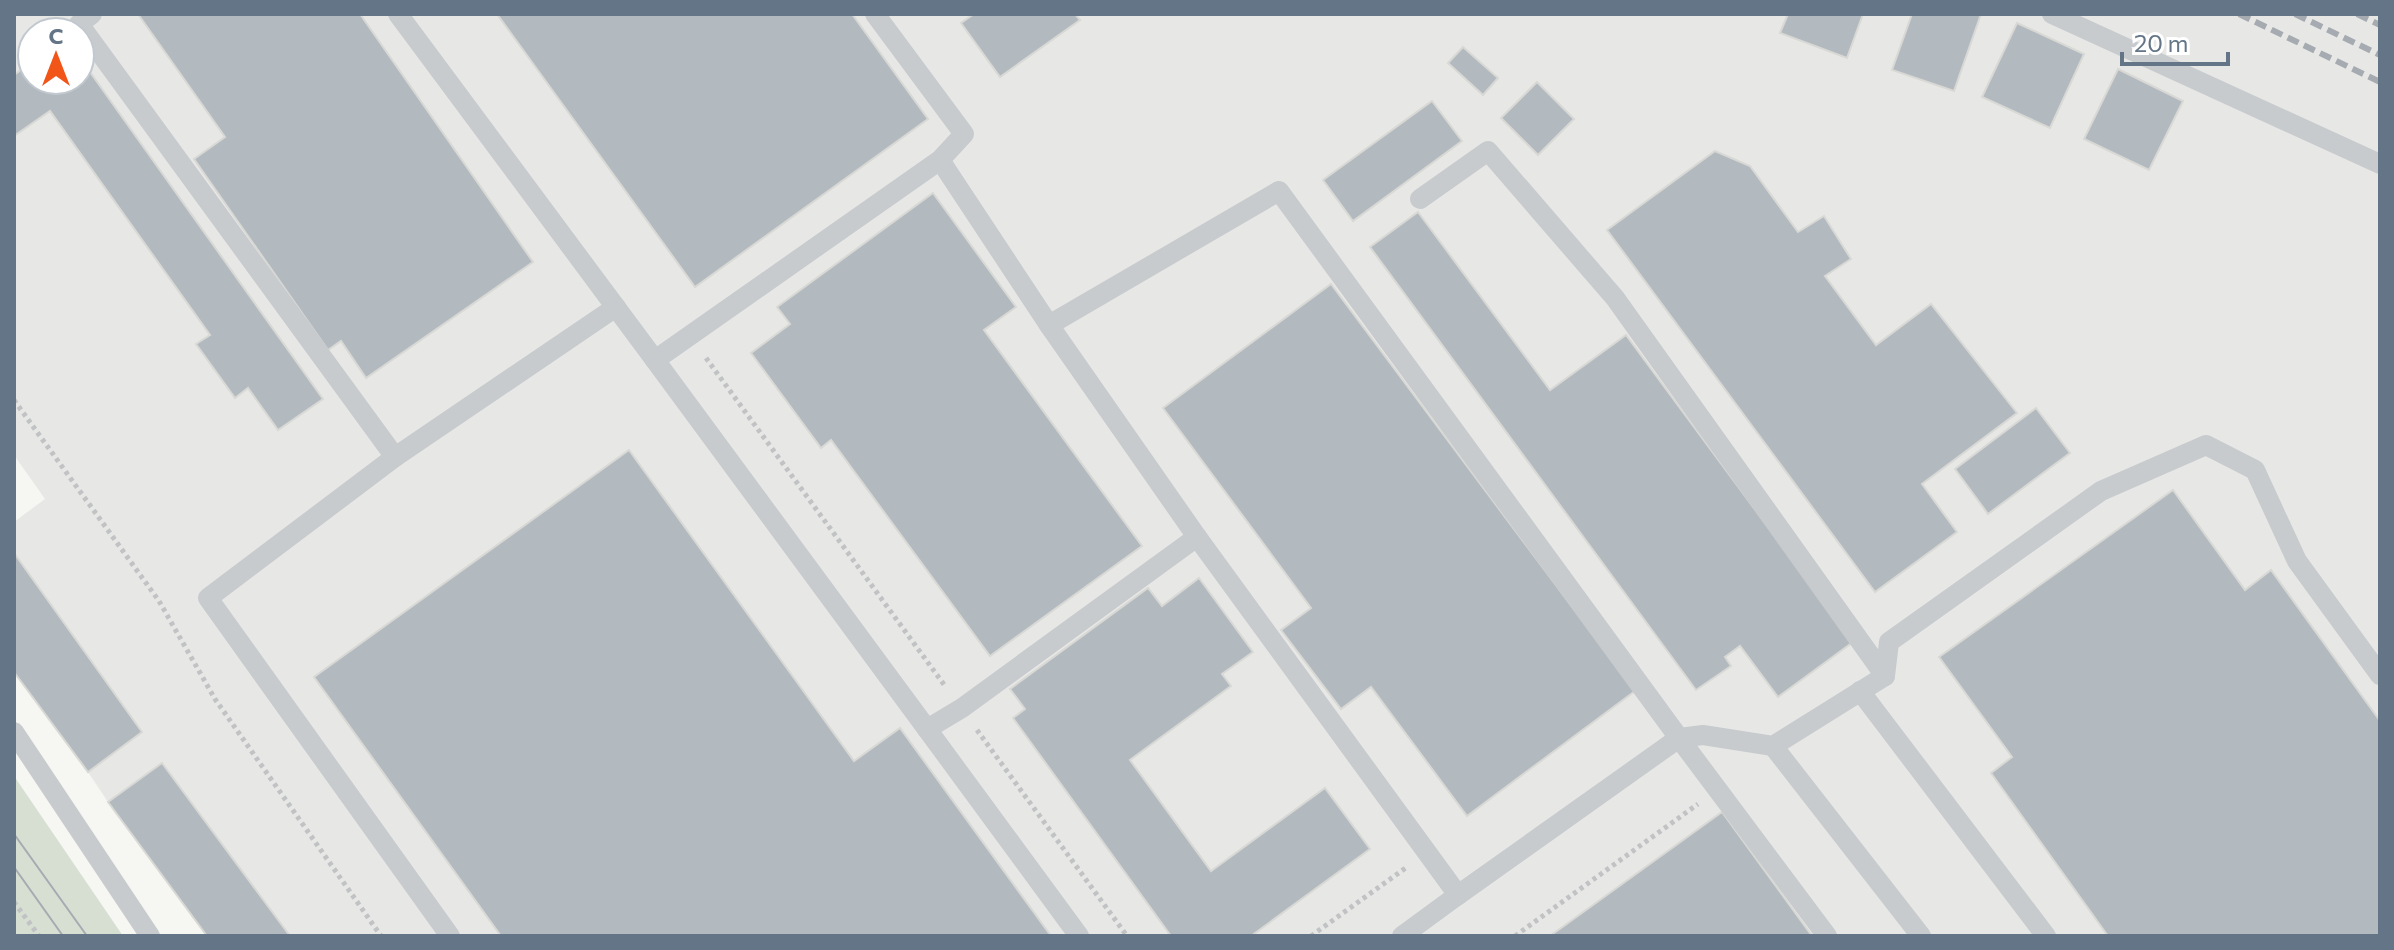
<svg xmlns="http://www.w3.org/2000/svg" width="2394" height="950" font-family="Commissioner,sans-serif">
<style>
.built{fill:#e7e8e6;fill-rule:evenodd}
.green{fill:#d7dfd3}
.building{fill:#b3babf;stroke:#d8d8d5;stroke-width:2}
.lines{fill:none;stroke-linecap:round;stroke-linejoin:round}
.path{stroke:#c1c2c4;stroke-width:5;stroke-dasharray:4 4;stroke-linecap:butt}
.lane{stroke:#c8cbce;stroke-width:20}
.tram{stroke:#a5abb1;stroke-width:2}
.rail{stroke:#a5abb1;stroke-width:6;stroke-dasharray:12 6;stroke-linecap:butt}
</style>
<rect width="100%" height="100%" fill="#f6f6f2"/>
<path class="built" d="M 14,14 L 2380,14 L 2380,936 L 290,936 L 162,763 L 108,802 L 88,772 L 142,731 L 14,553 L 14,522 L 45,499 L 14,455 ZM 32,32 L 80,32 L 80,80 L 32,80 Z"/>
<path class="green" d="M 14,776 L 123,936 L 14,936 Z"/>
<g class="building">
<path d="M 138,14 L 360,14 L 533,262 L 366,378 L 341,341 L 328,350 L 194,159 L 225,137 Z"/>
<path d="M 497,14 L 852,14 L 928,119 L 695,287 Z"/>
<path d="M 974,14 L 1075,14 L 1080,20 L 1000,77 L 961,23 Z"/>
<path d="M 1788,14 L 1863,14 L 1847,58 L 1780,33 Z"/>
<path d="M 1912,14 L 1981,14 L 1954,91 L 1892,70 Z"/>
<path d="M 2017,23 L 2084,54 L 2050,128 L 1982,97 Z"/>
<path d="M 1463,47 L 1498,78 L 1483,95 L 1448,63 Z"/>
<path d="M 80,58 L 323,399 L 278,430 L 248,388 L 235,398 L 196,344 L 210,335 L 50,111 L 14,136 L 14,75 L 32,62 L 32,80 L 80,80 Z"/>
<path d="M 2118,69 L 2183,101 L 2149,170 L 2084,139 Z"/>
<path d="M 1537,82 L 1574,119 L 1538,155 L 1501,118 Z"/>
<path d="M 1432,101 L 1462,141 L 1353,221 L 1323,180 Z"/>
<path d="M 1715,151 L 1750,166 L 1798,232 L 1824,216 L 1851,259 L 1825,276 L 1876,345 L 1931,304 L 2017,413 L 1922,484 L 1957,532 L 1875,592 L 1607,230 Z"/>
<path d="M 933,193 L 1016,307 L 984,330 L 1142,546 L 990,656 L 831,440 L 821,448 L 751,353 L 790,324 L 777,307 Z"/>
<path d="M 1418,212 L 1550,390 L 1626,335 L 1853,642 L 1778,697 L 1740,646 L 1725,657 L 1731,666 L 1696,690 L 1370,247 Z"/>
<path d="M 1331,284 L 1635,691 L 1467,816 L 1371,687 L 1341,709 L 1281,630 L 1311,608 L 1163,408 Z"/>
<path d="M 2036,408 L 2070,453 L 1988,514 L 1955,469 Z"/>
<path d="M 629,450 L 854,761 L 900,728 L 1051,936 L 501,936 L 314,677 Z"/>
<path d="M 2173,490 L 2245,590 L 2271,570 L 2380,721 L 2380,936 L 2108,936 L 1991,773 L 2012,757 L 1939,657 Z"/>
<path d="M 14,553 L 142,732 L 88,772 L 14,672 Z"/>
<path d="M 1199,578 L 1253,652 L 1222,674 L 1231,686 L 1130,760 L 1211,871 L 1325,788 L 1370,849 L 1251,936 L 1171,936 L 1013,718 L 1025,709 L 1010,689 L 1148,588 L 1162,606 Z"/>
<path d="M 162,763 L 290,936 L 207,936 L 108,802 Z"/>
<path d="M 1722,812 L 1812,936 L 1550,936 Z"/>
</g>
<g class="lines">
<g class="path">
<path d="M 706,358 L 945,686"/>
<path d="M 14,400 L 159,601 L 215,699 L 381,936"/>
<path d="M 977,730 L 1127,936"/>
<path d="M 14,902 L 39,936"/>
<path d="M 1311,936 L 1407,867"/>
<path d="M 1515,936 L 1698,804"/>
</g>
<g class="lane">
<path d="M 92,14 L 79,24 L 395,457"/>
<path d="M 398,14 L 655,360 L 940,160 L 964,134 L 875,14"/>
<path d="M 2052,14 L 2380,164"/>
<path d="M 940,160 L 1049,325 L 1197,537 L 1458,895 L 1679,738 L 1703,735 L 1773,746 L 1885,676 L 1889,642 L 2101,491 L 2206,445 L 2255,470 L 2297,561 L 2380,675"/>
<path d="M 1420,199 L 1488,151 L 1615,298 L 1885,676"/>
<path d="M 1049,325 L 1279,191 L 1679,738 L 1827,936"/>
<path d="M 655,360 L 927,729 L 962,708 L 1197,537"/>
<path d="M 1860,691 L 2046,936"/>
<path d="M 927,729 L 1079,936"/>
<path d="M 14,732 L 150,936"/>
<path d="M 1773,746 L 1921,936"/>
<path d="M 450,936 L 208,598 L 395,457 L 616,307"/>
<path d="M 1402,936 L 1458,895"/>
</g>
<g class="tram">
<path d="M 14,834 L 87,936"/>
<path d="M 14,867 L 63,936"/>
</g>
<g class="rail">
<path d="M 2239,14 L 2380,82"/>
<path d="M 2295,14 L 2380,55"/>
<path d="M 2357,14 L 2380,25"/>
</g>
</g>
<rect width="2394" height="950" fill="none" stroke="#637586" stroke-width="32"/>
<g transform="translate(56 56)"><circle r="38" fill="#ffffff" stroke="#c1c8cf" stroke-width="2"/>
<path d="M0-6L14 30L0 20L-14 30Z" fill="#f15518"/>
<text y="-12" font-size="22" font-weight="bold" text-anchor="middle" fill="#637586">С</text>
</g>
<path d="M2122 52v12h106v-12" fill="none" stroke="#637586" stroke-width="4"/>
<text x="2134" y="52" font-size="24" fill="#637586" stroke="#ffffff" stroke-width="6" paint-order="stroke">20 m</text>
</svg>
